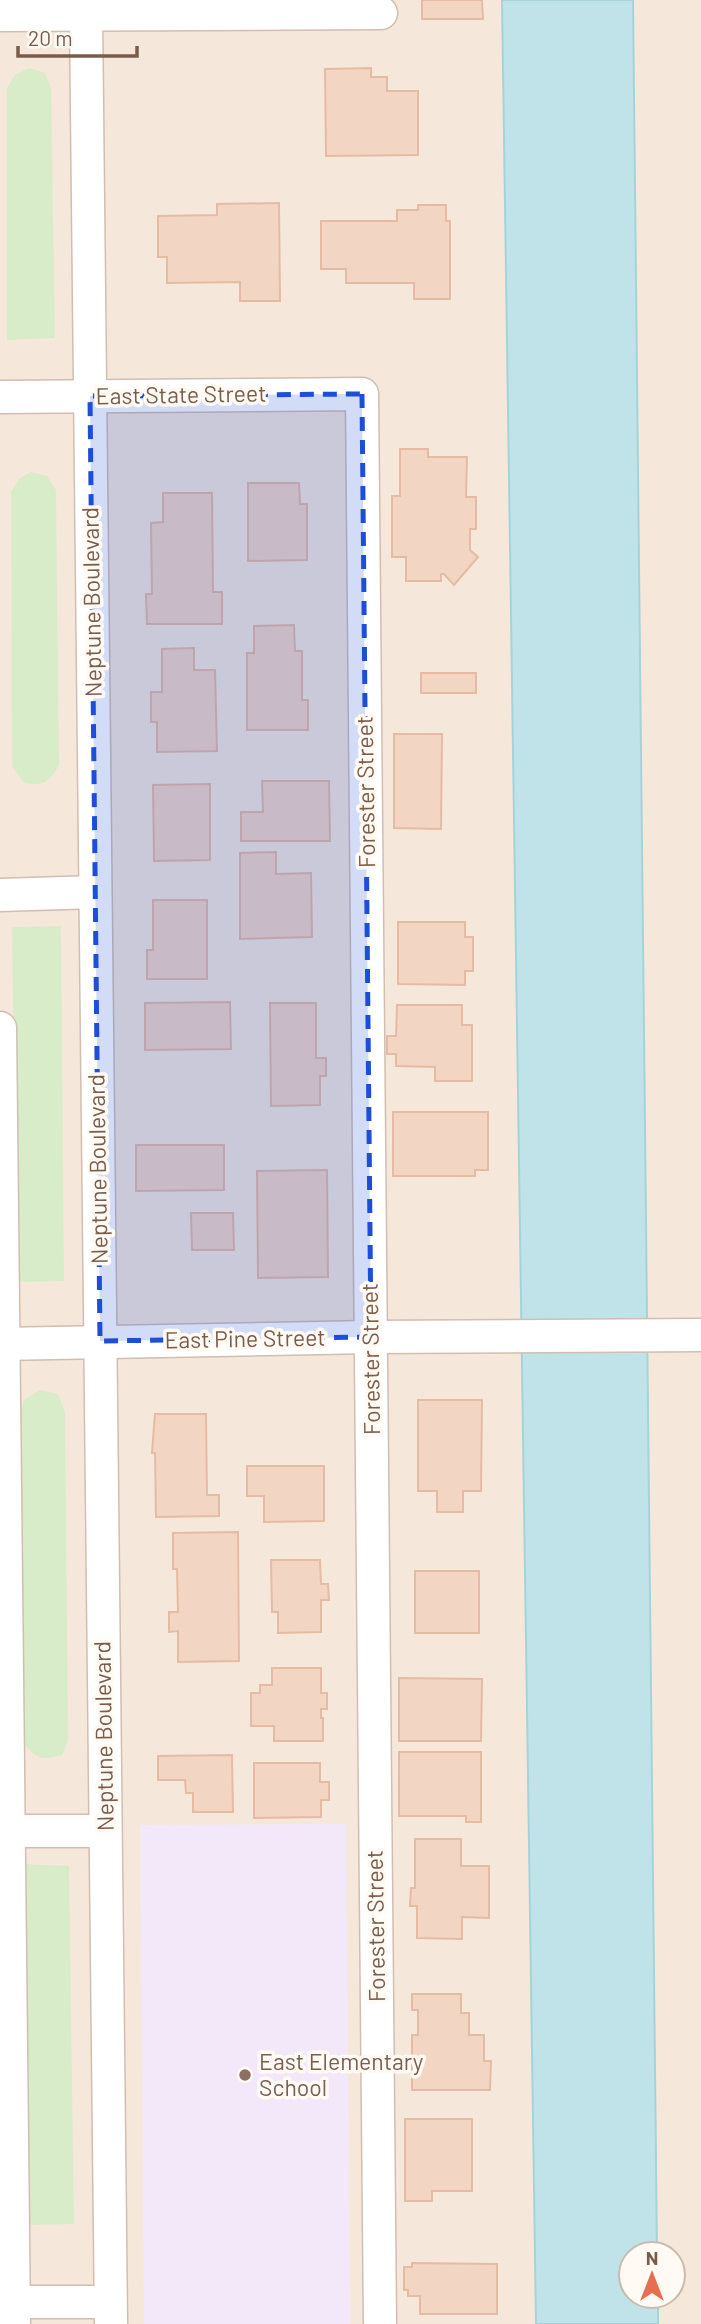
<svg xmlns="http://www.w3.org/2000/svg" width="701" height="2324" font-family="Barlow,sans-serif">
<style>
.residential{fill:#f5e8da}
.education{fill:#f3e8fa}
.green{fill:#d8ecc9}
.water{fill:#bfe3e8;stroke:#a5d3da;stroke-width:2}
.building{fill:#f3d5c3;stroke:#e6bba3;stroke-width:2}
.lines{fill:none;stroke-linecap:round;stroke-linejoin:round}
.street-casing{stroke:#d1beb0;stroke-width:35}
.street{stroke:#fff;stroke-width:32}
.marked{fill:#1d4ed8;fill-opacity:0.2;stroke:#1d4ed8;stroke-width:5;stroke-dasharray:14 9;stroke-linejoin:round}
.education-dot{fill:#8d6e63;stroke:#fffaf3;stroke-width:2.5}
.labels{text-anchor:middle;stroke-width:7;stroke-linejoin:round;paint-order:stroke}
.street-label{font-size:23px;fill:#7a5c4d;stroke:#fffaf3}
.education-label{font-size:23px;fill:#785e54;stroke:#fffaf3;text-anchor:start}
</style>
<rect width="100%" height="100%" fill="#fdf6ec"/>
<g class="residential">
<path d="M 0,0 L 502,0 L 536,2324 L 0,2324 Z"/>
<path d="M 633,0 L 701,0 L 701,2324 L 658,2324 L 658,2296 L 673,2296 L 673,2254 L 657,2254 Z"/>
</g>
<path class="education" d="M 346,1824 L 350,2324 L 144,2324 L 140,1825 Z"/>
<g class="green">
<path d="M 29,68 L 45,73 L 51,88 L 55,338 L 7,340 L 7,88 L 15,75 Z"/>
<path d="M 31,472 L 47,476 L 56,490 L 59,765 C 49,782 44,787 24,783 L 12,766 L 11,492 L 20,478 Z"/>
<path d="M 61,926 L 64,1281 L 17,1282 L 12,927 Z"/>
<path d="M 40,1390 L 58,1394 L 65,1413 L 68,1741 L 62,1755 C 40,1761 36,1759 22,1741 L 19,1413 L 24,1400 Z"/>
<path d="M 22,1864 L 69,1866 L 74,2224 L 27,2225 Z"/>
</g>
<path class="water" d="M 502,0 L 633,0 L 657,2254 L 631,2254 L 631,2296 L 658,2296 L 658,2324 L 536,2324 Z"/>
<g class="building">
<path d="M 422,0 L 482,0 L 483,19 L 422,19 Z"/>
<path d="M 371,68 L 371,77 L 387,77 L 387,91 L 418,91 L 418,155 L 326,156 L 325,69 Z"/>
<path d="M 279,203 L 280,301 L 240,301 L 240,282 L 167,283 L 167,257 L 158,257 L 158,216 L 217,215 L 217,204 Z"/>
<path d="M 418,205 L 446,205 L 446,221 L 450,221 L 450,299 L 414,299 L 414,283 L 346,283 L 346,269 L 321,269 L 321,221 L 397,221 L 397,210 L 418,210 Z"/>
<path d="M 400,449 L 428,449 L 428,457 L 467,457 L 466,497 L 476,497 L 476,529 L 470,529 L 470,550 L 478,557 L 454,585 L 444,574 L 441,574 L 441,581 L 406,581 L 406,557 L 392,557 L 392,496 L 400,496 Z"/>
<path d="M 248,483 L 299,483 L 300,504 L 307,504 L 307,560 L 248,561 Z"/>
<path d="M 163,493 L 212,493 L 213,592 L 222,592 L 222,624 L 147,624 L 146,594 L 152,594 L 151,523 L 163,522 Z"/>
<path d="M 294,625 L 295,651 L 302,651 L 302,700 L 308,700 L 308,730 L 247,730 L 247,653 L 254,653 L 254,626 Z"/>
<path d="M 194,648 L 194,670 L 215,670 L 217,751 L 157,752 L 157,722 L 151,722 L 151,692 L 162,692 L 162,649 Z"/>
<rect x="421" y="673" width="55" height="20"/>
<path d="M 394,734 L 442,734 L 441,829 L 394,828 Z"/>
<path d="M 262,781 L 329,781 L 330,841 L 241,841 L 241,812 L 263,812 Z"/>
<path d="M 210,784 L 210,860 L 154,861 L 153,785 Z"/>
<path d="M 276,852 L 276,874 L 311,873 L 312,937 L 240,939 L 240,853 Z"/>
<path d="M 153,900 L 207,900 L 207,979 L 147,979 L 147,950 L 153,950 Z"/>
<path d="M 398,922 L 465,922 L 465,937 L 473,937 L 473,971 L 465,971 L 465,985 L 398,984 Z"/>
<path d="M 230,1002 L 231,1049 L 145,1050 L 145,1003 Z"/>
<path d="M 270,1003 L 316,1003 L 316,1058 L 326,1058 L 326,1076 L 320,1076 L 320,1105 L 271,1106 Z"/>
<path d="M 397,1005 L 462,1005 L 462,1025 L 472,1025 L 472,1081 L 435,1081 L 435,1067 L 396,1066 L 396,1054 L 387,1054 L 387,1036 L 396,1036 Z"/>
<path d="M 393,1112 L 488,1112 L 488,1170 L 475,1170 L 475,1176 L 393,1176 Z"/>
<path d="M 136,1145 L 224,1145 L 224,1190 L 136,1191 Z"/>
<path d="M 327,1170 L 328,1277 L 258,1278 L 257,1171 Z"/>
<path d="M 191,1213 L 233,1213 L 234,1250 L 192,1250 Z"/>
<path d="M 418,1400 L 482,1400 L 481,1491 L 463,1491 L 463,1512 L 437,1512 L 437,1491 L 418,1491 Z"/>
<path d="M 155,1414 L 206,1414 L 207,1495 L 219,1495 L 219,1516 L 156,1517 L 155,1453 L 152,1453 Z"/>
<path d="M 247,1466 L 324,1466 L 324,1521 L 264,1522 L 264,1496 L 247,1496 Z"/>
<path d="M 238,1532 L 239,1661 L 178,1662 L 178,1631 L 169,1632 L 169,1612 L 178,1612 L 177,1569 L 173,1569 L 173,1533 Z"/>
<path d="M 271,1560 L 320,1560 L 321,1584 L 328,1584 L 329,1600 L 321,1600 L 321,1632 L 278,1633 L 278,1612 L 272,1612 Z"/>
<rect x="415" y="1571" width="64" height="62"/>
<path d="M 272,1668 L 321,1668 L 321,1693 L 327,1693 L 327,1709 L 321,1709 L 321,1718 L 323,1718 L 323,1741 L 274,1741 L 274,1726 L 251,1726 L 251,1693 L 260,1693 L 260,1685 L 272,1685 Z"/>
<path d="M 399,1678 L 482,1679 L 481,1741 L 399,1741 Z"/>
<path d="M 399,1752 L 481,1752 L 481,1822 L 466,1822 L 466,1816 L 399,1816 Z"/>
<path d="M 232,1755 L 233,1812 L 193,1812 L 193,1793 L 186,1793 L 185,1780 L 158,1780 L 158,1756 Z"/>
<path d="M 254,1763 L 320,1763 L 320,1782 L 329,1782 L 329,1800 L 321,1800 L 321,1817 L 254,1818 Z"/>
<path d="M 415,1839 L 461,1839 L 461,1866 L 489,1866 L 489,1918 L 462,1917 L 462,1939 L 417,1938 L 417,1906 L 410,1906 L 411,1888 L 415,1888 Z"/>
<path d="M 412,1994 L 461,1994 L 461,2013 L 469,2013 L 469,2035 L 484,2035 L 484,2061 L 491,2061 L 490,2090 L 412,2090 L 412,2035 L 418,2035 L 418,2010 L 412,2010 Z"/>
<path d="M 405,2119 L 472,2119 L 472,2191 L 432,2191 L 432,2201 L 405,2201 Z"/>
<path d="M 412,2263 L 497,2264 L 497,2314 L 420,2314 L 420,2296 L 408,2296 L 408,2290 L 404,2290 L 404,2267 L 412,2267 Z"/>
</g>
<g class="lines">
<defs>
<g id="street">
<path d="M 0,15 L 381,13"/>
<path d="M 86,15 L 111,2324"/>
<path d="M 0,397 L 362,394 L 380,2324"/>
<path d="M 0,895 L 95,892"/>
<path d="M 0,1028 L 14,2324"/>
<path d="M 0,1344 L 371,1337 L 701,1335"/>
<path d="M 0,1831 L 105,1831"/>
<path d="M 0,2302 L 110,2302"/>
</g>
</defs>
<use href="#street" class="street-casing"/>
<use href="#street" class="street"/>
</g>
<path class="marked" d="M 362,394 L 371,1337 L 100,1341 L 90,396 Z"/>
<circle class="education-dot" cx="245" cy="2075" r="7"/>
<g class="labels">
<g class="street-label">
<text transform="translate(181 395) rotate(-1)" y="8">East State Street</text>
<text transform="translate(92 602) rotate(-91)" y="8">Neptune Boulevard</text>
<text transform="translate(366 792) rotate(-91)" y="8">Forester Street</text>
<text transform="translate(98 1169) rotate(-91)" y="8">Neptune Boulevard</text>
<text transform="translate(245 1339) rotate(-1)" y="8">East Pine Street</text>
<text transform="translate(371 1359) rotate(-91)" y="8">Forester Street</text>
<text transform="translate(104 1736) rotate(-91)" y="8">Neptune Boulevard</text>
<text transform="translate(376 1926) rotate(-91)" y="8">Forester Street</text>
</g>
<g class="education-label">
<text x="259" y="2070">East Elementary<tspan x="259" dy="26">School</tspan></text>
</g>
</g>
<g transform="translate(652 2275)"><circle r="33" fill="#fffaf3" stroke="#cabbb1" stroke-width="2"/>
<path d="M0-5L12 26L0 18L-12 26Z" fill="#e76f51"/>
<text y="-10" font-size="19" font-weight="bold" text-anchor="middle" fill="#7a5c4d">N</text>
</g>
<path d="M18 46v10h119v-10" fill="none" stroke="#7a5c4d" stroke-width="3.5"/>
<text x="28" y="46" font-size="21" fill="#7a5c4d" stroke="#fffaf3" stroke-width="5" paint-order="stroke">20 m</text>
</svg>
